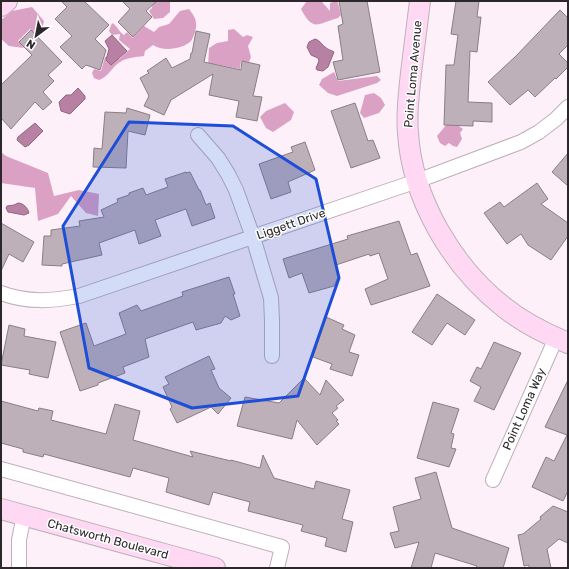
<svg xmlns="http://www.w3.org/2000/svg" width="569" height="569" font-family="Rubik,sans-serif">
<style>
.forest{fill:#daa1c4}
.water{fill:#b881a3;stroke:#8e667f}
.building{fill:#bdb0b8;stroke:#8a7e85}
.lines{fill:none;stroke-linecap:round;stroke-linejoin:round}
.street-casing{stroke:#beb1b9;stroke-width:16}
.secondary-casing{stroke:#beb1b9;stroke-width:22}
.street{stroke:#fff;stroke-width:14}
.secondary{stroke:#ffd9f3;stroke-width:20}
.marked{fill:#1d4ed8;fill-opacity:0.2;stroke:#1d4ed8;stroke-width:3;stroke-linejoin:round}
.labels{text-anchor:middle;stroke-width:3;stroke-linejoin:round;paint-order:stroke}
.street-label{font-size:12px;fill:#2c272a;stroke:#fff}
</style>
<rect width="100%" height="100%" fill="#fdf0f8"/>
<g class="forest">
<path d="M 153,1 L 170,1 L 170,12 L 163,18 L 154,19 L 149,11 L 152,8 Z"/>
<path d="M 307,1 L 322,2 L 330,11 L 330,3 L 336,1 L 338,3 L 341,15 L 338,18 C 317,24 313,32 301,9 Z"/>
<path d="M 32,7 L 44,21 L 41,33 L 38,36 L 30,29 L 18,41 L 24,48 L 9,46 L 1,39 L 1,20 L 12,11 Z"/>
<path d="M 189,9 C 192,13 196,18 196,23 C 197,27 194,37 191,41 C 183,49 163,52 153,45 L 145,51 L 144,56 C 135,57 123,58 116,65 C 110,71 107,77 99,80 L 94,78 L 92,73 L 94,69 L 101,71 L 105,57 L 116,56 L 119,59 L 130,49 L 119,40 L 120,34 L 112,35 L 109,31 L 112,23 C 117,25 119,32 124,35 L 127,32 L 133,38 L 144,26 L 154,32 L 159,27 L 169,24 L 180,11 Z"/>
<path d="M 234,29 L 243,37 L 247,35 L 253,37 L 248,46 L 251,57 L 249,62 L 241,61 L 240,69 L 215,64 L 208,67 L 209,48 L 217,43 L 228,41 L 228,30 Z"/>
<path d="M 334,72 L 338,81 L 377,76 L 381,80 L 377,83 L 337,96 L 328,93 L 319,85 L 322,79 Z"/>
<path d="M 374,93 L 381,98 L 385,105 L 379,113 L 364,118 L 360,113 L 365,95 Z"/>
<path d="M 285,103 L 294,112 L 291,120 L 273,132 L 266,128 L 260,117 L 266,111 Z"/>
<path d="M 447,124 L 456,124 L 463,129 L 460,133 L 462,139 L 457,147 L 453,146 L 449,143 L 445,146 L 440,143 L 437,136 Z"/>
<path d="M 1,152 L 6,156 L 48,173 L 54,196 L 79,190 L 99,194 L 98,216 L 86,213 L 71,196 L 58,214 L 38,221 L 35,188 L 1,183 Z"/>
</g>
<g class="water">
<path d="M 112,35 L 127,51 L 111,65 L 106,60 L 109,49 L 105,41 Z"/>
<path d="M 315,39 C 321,41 321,44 325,47 C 328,50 331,50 334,52 L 328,67 L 323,71 L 317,70 L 316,68 L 319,61 L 318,58 L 311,55 L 307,47 L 309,42 Z"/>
<path d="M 78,88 L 85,96 L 85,99 L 70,114 L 61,111 L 59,102 L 66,95 L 71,95 Z"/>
<path d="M 35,123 L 43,131 L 29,145 L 25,147 L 17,140 L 18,137 Z"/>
<path d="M 18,203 C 23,203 28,208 29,213 L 24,215 L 8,212 L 6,208 L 7,206 L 14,205 Z"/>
</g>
<g class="building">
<path d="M 61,1 L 84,1 L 109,25 L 95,39 L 106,50 L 100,70 L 86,65 L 82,69 L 60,47 L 72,36 L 55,19 L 67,7 Z"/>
<path d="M 122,1 L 157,1 L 146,11 L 152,17 L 133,37 L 118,22 L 130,9 Z"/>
<path d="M 339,1 L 367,1 L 380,72 L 338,80 L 333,62 L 343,60 L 338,26 L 343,24 Z"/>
<path d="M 456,1 L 479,1 L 477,17 L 481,17 L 477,52 L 470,51 L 468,102 L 492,103 L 492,122 L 473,121 L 473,126 L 444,125 L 446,65 L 454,65 L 458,35 L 451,34 Z"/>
<path d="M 560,10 L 568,18 L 568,45 L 559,54 L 568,63 L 568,67 L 556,79 L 555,78 L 535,97 L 528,90 L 510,105 L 488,82 L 516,56 Z"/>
<path d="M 31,30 L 62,62 L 48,75 L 54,81 L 43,92 L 52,102 L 43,110 L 35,102 L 11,129 L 1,118 L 1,85 L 32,55 L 19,42 Z"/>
<path d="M 196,31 L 210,34 L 204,62 L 241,70 L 242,61 L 260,65 L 253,96 L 262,97 L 257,121 L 236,117 L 239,101 L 209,95 L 213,74 L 171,100 L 164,115 L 144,106 L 149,96 L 140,78 L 149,73 L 147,71 L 166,58 L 172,68 L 190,59 L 191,53 L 192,53 Z"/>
<path d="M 355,103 L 368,141 L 373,140 L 380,158 L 351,168 L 331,111 Z"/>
<path d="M 127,108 L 150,115 L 145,135 L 128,131 L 126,168 L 93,167 L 94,148 L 102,149 L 105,112 L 126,113 Z"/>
<path d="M 305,142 L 315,170 L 288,182 L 291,192 L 271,199 L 259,164 L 293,152 L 291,147 Z"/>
<path d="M 568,153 L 568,186 L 552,172 Z"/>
<path d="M 186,172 L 186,173 L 190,172 L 199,190 L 200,190 L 206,205 L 210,203 L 215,218 L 192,226 L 186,209 L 155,220 L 161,236 L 139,244 L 135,230 L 99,243 L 102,255 L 62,264 L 62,266 L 42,265 L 44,236 L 51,236 L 51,230 L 80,226 L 79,221 L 104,217 L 101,210 L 118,202 L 117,199 L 129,195 L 129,193 L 143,188 L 146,195 L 168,187 L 165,179 Z"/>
<path d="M 537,183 L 548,199 L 541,204 L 568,223 L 568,236 L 551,260 L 528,245 L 521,234 L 507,244 L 484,213 L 500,202 L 504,207 Z"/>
<path d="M 399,221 L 411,255 L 417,253 L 430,286 L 371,305 L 365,289 L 388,279 L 379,253 L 370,256 L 369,254 L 336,265 L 339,275 L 334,286 L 309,293 L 302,273 L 289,278 L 283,259 L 348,239 L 347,236 Z"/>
<path d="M 1,223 L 34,242 L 23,262 L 9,254 L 1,271 Z"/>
<path d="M 229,277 L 235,294 L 233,294 L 240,316 L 231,320 L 225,316 L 221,323 L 196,330 L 193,322 L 145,339 L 149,357 L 123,367 L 125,373 L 98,383 L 98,385 L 80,391 L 60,332 L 86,323 L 94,346 L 126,334 L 119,313 L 137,305 L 141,311 L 183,296 L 182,292 Z"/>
<path d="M 437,294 L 475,320 L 465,335 L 447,323 L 432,345 L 412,332 Z"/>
<path d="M 326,317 L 344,325 L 342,329 L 355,335 L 349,352 L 359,355 L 352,376 L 330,369 L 332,364 L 313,357 Z"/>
<path d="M 9,325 L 25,329 L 24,336 L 56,342 L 48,378 L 29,374 L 30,370 L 1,365 Z"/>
<path d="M 494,342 L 521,353 L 494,410 L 474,401 L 481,387 L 470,381 L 477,367 L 481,369 Z"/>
<path d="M 209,356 L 215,369 L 211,370 L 219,388 L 231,398 L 218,414 L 211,407 L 177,423 L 170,409 L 172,407 L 163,387 L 169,384 L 165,377 Z"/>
<path d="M 304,378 L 320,395 L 326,380 L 344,400 L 336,406 L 338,408 L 332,413 L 338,420 L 336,421 L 339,424 L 317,445 L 297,420 L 292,439 L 237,426 L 245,397 L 279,403 Z"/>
<path d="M 568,380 L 568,491 L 563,501 L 532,487 L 546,457 L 554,461 L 567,435 L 545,427 Z"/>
<path d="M 1,401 L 38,411 L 39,408 L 53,411 L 51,420 L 106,434 L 115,404 L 140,411 L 133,440 L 193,457 L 190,451 L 231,461 L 231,460 L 260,468 L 263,455 L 274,478 L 314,489 L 316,481 L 350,490 L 342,519 L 353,522 L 346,552 L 325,546 L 327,538 L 301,531 L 303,525 L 248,511 L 250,502 L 213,492 L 209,505 L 166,492 L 169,478 L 133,468 L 130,477 L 44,454 L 43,457 L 23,452 L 23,449 L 1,443 Z"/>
<path d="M 433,402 L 459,409 L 451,433 L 454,434 L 451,448 L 456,449 L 449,467 L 417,458 Z"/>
<path d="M 436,472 L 452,528 L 509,548 L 503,568 L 476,568 L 477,566 L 435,553 L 431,568 L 411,568 L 419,542 L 395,548 L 390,533 L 399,531 L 393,507 L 421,499 L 415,478 Z"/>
<path d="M 553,506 L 568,512 L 568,543 L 559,539 L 547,549 L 551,568 L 529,568 L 529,565 L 524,566 L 518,535 L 523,534 L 541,519 L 540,517 Z"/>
</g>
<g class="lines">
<defs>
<g id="street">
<path d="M 198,135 L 218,158 L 228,174 L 236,190 L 253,237 L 271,298 L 272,321 L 272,356"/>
<path d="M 1,293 C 27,303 52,301 79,296 L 417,181 L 521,142 L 539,132 L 556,119 L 568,107"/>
<path d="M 1,469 L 282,547 L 277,568"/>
<path d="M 493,480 L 556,338"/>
<path d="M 19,568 L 19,540 L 24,515"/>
</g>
<g id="secondary">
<path d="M 420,1 C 417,25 414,49 411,73 C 409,93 406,113 408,133 C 412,199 453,268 505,308 C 524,323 546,334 568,343"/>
<path d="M 1,6 L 7,1"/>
<path d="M 1,509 L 215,568"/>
</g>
</defs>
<use href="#street" class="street-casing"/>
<use href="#secondary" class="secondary-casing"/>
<use href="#street" class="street"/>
<use href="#secondary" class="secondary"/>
</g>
<path class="marked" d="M 129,122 L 233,126 L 316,179 L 339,278 L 298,396 L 192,408 L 89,368 L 63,226 Z"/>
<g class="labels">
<g class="street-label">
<text transform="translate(413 74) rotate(-85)" y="4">Point Loma Avenue</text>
<text transform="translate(291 224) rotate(-19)" y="4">Liggett Drive</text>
<text transform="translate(524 409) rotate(-66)" y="4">Point Loma Way</text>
<text transform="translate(108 539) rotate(15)" y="4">Chatsworth Boulevard</text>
</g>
</g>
<rect width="569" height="569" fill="none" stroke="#2c272a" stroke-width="4"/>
<g transform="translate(36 36) rotate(212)" stroke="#ffffff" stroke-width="3" paint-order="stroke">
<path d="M0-3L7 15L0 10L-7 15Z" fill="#2c272a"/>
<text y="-6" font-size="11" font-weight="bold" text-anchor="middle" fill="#2c272a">N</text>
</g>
</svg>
